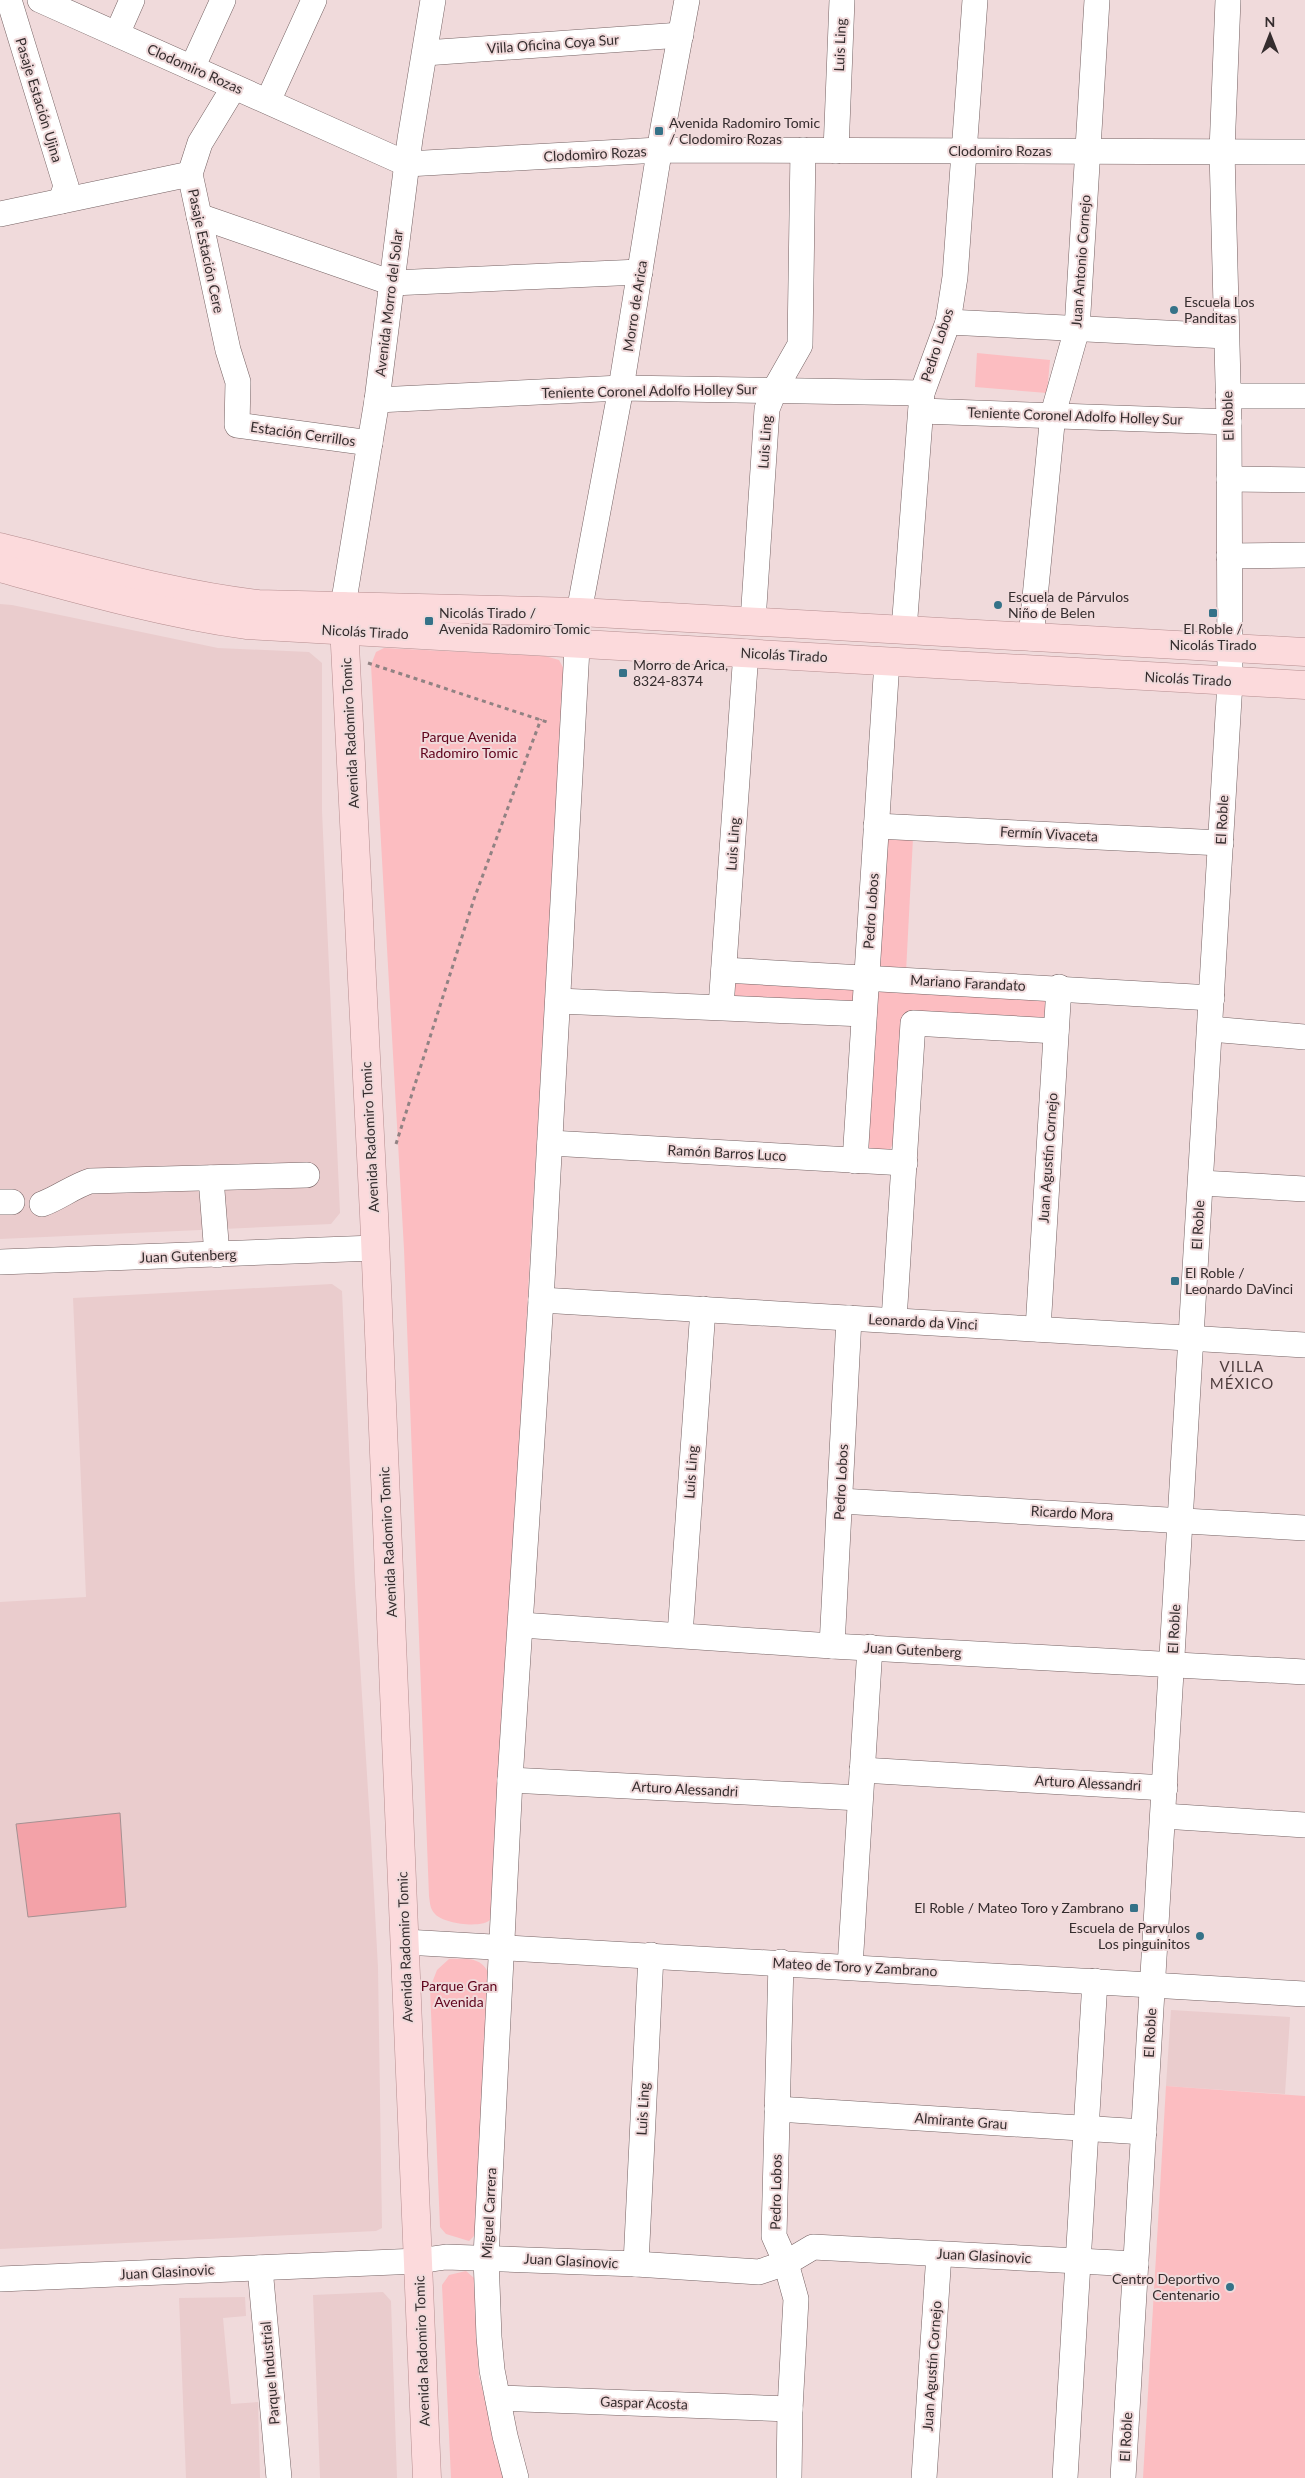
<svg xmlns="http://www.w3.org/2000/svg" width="1305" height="2478" font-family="Lato,sans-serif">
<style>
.built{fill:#eacccd}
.green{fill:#fcbdc1}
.building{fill:#f3a2a8;stroke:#a59192}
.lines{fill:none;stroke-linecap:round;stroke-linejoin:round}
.minor-casing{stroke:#756263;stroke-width:26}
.major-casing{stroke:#b58e90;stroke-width:29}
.path{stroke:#918283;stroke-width:3;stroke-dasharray:4 4;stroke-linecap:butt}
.minor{stroke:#fff;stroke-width:25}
.major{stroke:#fcdadc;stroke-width:28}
.poi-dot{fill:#357288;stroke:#f0dadb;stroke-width:2}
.labels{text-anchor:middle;stroke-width:4;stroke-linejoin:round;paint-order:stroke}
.street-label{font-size:14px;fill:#352d2e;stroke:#f0dadb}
.poi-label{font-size:14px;fill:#352d2e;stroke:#f0dadb;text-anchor:start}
.park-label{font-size:14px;fill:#5f041d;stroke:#f0dadb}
.neighbourhood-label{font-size:15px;letter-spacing:1px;fill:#4f3e3f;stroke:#f0dadb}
</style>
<rect width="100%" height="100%" fill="#f0dadb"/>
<g class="built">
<path d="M 0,604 L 12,605 L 218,648 L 309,652 L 322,663 L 322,811 L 340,1213 L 331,1224 L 0,1239 Z"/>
<path d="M 332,1284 L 342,1291 L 355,1584 L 371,1838 L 378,1968 L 382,2228 L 376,2231 L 0,2249 L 0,1602 L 86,1597 L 73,1298 Z"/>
<path d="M 1171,2010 L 1290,2017 L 1285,2094 L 1166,2086 Z"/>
<path d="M 383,2292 L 391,2301 L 397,2478 L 320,2478 L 313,2295 Z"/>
<path d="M 245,2297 L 246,2316 L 223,2318 L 231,2404 L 258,2402 L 260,2478 L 186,2478 L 179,2298 Z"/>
</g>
<g class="green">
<path d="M 977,353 L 1050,360 L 1047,393 L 975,387 Z"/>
<path d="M 384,648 L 545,656 L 559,660 L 565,671 L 530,1255 L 496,1904 C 495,1908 494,1915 491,1919 C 483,1929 444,1924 435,1914 C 430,1909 430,1903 429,1896 L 404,1249 L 371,665 L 376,652 Z"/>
<path d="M 885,837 L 913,838 L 906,972 L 878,970 Z"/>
<path d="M 732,977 L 855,985 L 854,1007 L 731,999 Z"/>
<path d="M 888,987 L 1046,1001 L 1044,1017 L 1038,1023 L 907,1013 L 893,1144 L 888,1153 L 868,1152 L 877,993 Z"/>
<path d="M 449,1959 C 466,1959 482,1956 489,1975 L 475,2235 L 469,2241 L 446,2234 L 440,2227 L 430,1988 L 437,1970 Z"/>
<path d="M 1166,2086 L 1305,2096 L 1305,2478 L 1143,2478 Z"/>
<path d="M 466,2271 L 474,2278 L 479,2377 L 507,2478 L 451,2478 L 442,2285 L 449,2275 Z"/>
</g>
<path class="building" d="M 120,1813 L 126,1907 L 28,1917 L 16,1824 Z"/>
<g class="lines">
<defs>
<g id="minor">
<path d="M 9,0 L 66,186 L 61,201"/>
<path d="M 40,0 L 407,164 L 659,150 L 1305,152"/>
<path d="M 117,34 L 132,0"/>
<path d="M 425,53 L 681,35"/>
<path d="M 192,68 L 223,0"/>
<path d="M 234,87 L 200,143 L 190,174 L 228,350 L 238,382 L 237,425 L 370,443"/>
<path d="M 268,101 L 314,0"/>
<path d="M 836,151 L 842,0"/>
<path d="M 0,214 L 190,174"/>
<path d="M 199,216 L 392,283 L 640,272"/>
<path d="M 948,322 L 1226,336"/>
<path d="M 1228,396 L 1305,396"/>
<path d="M 377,400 L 621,388 L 922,393"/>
<path d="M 921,411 L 1229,422"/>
<path d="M 1229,479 L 1305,480"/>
<path d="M 1229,556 L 1305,555"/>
<path d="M 343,606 L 377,400 L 410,139 L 433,0"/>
<path d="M 753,621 L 767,409 L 775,389 L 800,345 L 803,150"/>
<path d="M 904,630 L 922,393 L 948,322 L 955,277 L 975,0"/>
<path d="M 1031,638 L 1053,414 L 1077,329 L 1097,0"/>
<path d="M 876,826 L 1221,843"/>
<path d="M 724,970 L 1212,998"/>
<path d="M 558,1001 L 864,1014"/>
<path d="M 721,1007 L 746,652"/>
<path d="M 1210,1029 L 1305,1037"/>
<path d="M 550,1143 L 905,1163"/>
<path d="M 855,1161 L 887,661"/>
<path d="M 211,1178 L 217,1255"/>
<path d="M 1201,1183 L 1305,1189"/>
<path d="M 0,1202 L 12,1202"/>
<path d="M 42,1204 C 59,1198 72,1187 90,1181 L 307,1175"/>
<path d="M 0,1262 L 375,1248"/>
<path d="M 541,1300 L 1305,1345"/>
<path d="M 894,1320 L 913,1023 L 1056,1031"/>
<path d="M 1038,1329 L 1059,987"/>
<path d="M 840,1501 L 1305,1528"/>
<path d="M 521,1625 L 832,1646 L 1305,1672"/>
<path d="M 680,1635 L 703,1309"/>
<path d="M 832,1646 L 849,1318"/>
<path d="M 862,1770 L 1165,1788"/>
<path d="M 510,1780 L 860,1798"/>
<path d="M 1163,1816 L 1305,1825"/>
<path d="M 405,1942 L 1305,1994"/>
<path d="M 781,1962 L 774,2236 L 786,2263 L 796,2299 L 790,2409 L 789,2478"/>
<path d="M 850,1967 L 870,1647"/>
<path d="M 777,2109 L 1144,2132"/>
<path d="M 636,2264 L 651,1955"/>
<path d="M 260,2268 L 279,2478"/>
<path d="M 0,2279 L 418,2261 L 446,2257 L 636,2264 L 759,2272 L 786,2263 L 813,2247 L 1136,2264"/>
<path d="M 498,2398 L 790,2409"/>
<path d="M 516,2478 L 505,2436 L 492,2370 L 489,2337 L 486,2257 L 510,1780 L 541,1300 L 579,612 L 621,388 L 663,128 L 687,0"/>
<path d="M 924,2478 L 939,2254"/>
<path d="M 1065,2478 L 1095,1981"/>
<path d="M 1123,2478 L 1230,682 L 1229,422 L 1222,151 L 1228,0"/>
</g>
<g id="major">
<path d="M 0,547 C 86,568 170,594 258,604 L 579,612 L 1305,652"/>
<path d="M 0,568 C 81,590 162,613 246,625 L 1305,685"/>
<path d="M 343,606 L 374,1214 L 427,2478"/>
</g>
</defs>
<use href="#minor" class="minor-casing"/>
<use href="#major" class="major-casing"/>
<g class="path">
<path d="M 368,663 L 550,723"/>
<path d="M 396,1144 L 474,899 L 541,719"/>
</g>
<use href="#minor" class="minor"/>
<use href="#major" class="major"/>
</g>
<g class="poi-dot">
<rect x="654" y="126" width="10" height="10" rx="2.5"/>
<circle cx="1174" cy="310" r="5"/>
<circle cx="998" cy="605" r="5"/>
<rect x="1208" y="608" width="10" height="10" rx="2.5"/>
<rect x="424" y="616" width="10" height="10" rx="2.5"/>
<rect x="618" y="668" width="10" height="10" rx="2.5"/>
<rect x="1170" y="1276" width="10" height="10" rx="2.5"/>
<rect x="1129" y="1903" width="10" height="10" rx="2.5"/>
<circle cx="1200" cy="1936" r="5"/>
<circle cx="1230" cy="2287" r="5"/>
</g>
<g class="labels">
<g class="street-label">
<text transform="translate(553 44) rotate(-4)" y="5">Villa Oficina Coya Sur</text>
<text transform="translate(840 45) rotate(-88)" y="5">Luis Ling</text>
<text transform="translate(195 69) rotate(24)" y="5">Clodomiro Rozas</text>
<text transform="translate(39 100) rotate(73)" y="5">Pasaje Estación Ujina</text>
<text x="1000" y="156">Clodomiro Rozas</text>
<text transform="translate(595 154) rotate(-3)" y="5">Clodomiro Rozas</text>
<text transform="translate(206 251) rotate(78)" y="5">Pasaje Estación Cere</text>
<text transform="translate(1081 261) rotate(-86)" y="5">Juan Antonio Cornejo</text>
<text transform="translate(389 303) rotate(-83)" y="5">Avenida Morro del Solar</text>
<text transform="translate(635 306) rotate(-81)" y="5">Morro de Arica</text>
<text transform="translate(937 345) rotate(-72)" y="5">Pedro Lobos</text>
<text transform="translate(649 391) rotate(-1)" y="5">Teniente Coronel Adolfo Holley Sur</text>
<text transform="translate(1075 416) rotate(2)" y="5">Teniente Coronel Adolfo Holley Sur</text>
<text transform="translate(1228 416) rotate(-92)" y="5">El Roble</text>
<text transform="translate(303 434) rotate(8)" y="5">Estación Cerrillos</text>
<text transform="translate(765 442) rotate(-86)" y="5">Luis Ling</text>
<text transform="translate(365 632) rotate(3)" y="5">Nicolás Tirado</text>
<text transform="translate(784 655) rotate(3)" y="5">Nicolás Tirado</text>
<text transform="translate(1188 679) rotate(3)" y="5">Nicolás Tirado</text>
<text transform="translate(350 733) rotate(-93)" y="5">Avenida Radomiro Tomic</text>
<text transform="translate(1222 820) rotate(-87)" y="5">El Roble</text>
<text transform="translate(1049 834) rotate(3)" y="5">Fermín Vivaceta</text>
<text transform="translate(733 844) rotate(-86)" y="5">Luis Ling</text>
<text transform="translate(871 911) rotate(-86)" y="5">Pedro Lobos</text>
<text transform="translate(968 983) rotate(3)" y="5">Mariano Farandato</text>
<text transform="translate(370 1137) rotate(-93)" y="5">Avenida Radomiro Tomic</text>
<text transform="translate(727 1153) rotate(3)" y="5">Ramón Barros Luco</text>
<text transform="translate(1048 1158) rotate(-86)" y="5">Juan Agustín Cornejo</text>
<text transform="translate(1198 1225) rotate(-87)" y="5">El Roble</text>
<text transform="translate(188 1256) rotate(-2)" y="5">Juan Gutenberg</text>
<text transform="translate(923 1322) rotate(3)" y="5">Leonardo da Vinci</text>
<text transform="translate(691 1472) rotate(-86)" y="5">Luis Ling</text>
<text transform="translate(841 1482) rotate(-87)" y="5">Pedro Lobos</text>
<text transform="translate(1072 1513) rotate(3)" y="5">Ricardo Mora</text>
<text transform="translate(388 1542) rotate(-93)" y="5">Avenida Radomiro Tomic</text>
<text transform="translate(1174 1629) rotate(-87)" y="5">El Roble</text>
<text transform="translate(913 1650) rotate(3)" y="5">Juan Gutenberg</text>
<text transform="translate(1088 1783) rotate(3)" y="5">Arturo Alessandri</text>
<text transform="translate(685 1789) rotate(3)" y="5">Arturo Alessandri</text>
<text transform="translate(405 1947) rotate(-92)" y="5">Avenida Radomiro Tomic</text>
<text transform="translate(855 1967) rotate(3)" y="5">Mateo de Toro y Zambrano</text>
<text transform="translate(1150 2033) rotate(-87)" y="5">El Roble</text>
<text transform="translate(643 2109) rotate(-87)" y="5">Luis Ling</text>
<text transform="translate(961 2121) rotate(4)" y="5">Almirante Grau</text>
<text transform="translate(776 2192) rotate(-89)" y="5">Pedro Lobos</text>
<text transform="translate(489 2213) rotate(-87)" y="5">Miguel Carrera</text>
<text transform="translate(984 2256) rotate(3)" y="5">Juan Glasinovic</text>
<text transform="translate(571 2261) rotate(3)" y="5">Juan Glasinovic</text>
<text transform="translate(167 2272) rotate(-3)" y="5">Juan Glasinovic</text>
<text transform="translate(422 2351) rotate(-92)" y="5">Avenida Radomiro Tomic</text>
<text transform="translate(932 2366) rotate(-86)" y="5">Juan Agustín Cornejo</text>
<text transform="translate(270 2373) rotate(-95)" y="5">Parque Industrial</text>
<text transform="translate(644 2403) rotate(2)" y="5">Gaspar Acosta</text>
<text transform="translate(1126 2437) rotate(-87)" y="5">El Roble</text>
</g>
<g class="poi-label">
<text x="669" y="128">Avenida Radomiro Tomic<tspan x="669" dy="16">/ Clodomiro Rozas</tspan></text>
<text x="1184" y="307">Escuela Los<tspan x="1184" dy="16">Panditas</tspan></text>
<text x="1008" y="602">Escuela de Párvulos<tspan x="1008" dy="16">Niño de Belen</tspan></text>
<text x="439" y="618">Nicolás Tirado /<tspan x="439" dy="16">Avenida Radomiro Tomic</tspan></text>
<text x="1213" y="634" text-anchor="middle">El Roble /<tspan x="1213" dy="16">Nicolás Tirado</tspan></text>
<text x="633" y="670">Morro de Arica,<tspan x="633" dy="16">8324-8374</tspan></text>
<text x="1185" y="1278">El Roble /<tspan x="1185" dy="16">Leonardo DaVinci</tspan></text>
<text x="1124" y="1913" text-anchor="end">El Roble / Mateo Toro y Zambrano</text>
<text x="1190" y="1933" text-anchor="end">Escuela de Parvulos<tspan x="1190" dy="16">Los pinguinitos</tspan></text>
<text x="1220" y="2284" text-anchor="end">Centro Deportivo<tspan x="1220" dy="16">Centenario</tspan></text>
</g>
<g class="park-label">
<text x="469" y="742">Parque Avenida<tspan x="469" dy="16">Radomiro Tomic</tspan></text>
<text x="459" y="1991">Parque Gran<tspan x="459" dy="16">Avenida</tspan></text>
</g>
<g class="neighbourhood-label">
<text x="1242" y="1372">VILLA<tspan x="1242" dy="17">MÉXICO</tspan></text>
</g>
</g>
<g transform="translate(1270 35)" stroke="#f0dadb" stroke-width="4" paint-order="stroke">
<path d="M0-4L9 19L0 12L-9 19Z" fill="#352d2e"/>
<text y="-8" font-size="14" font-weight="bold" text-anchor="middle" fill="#352d2e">N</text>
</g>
</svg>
